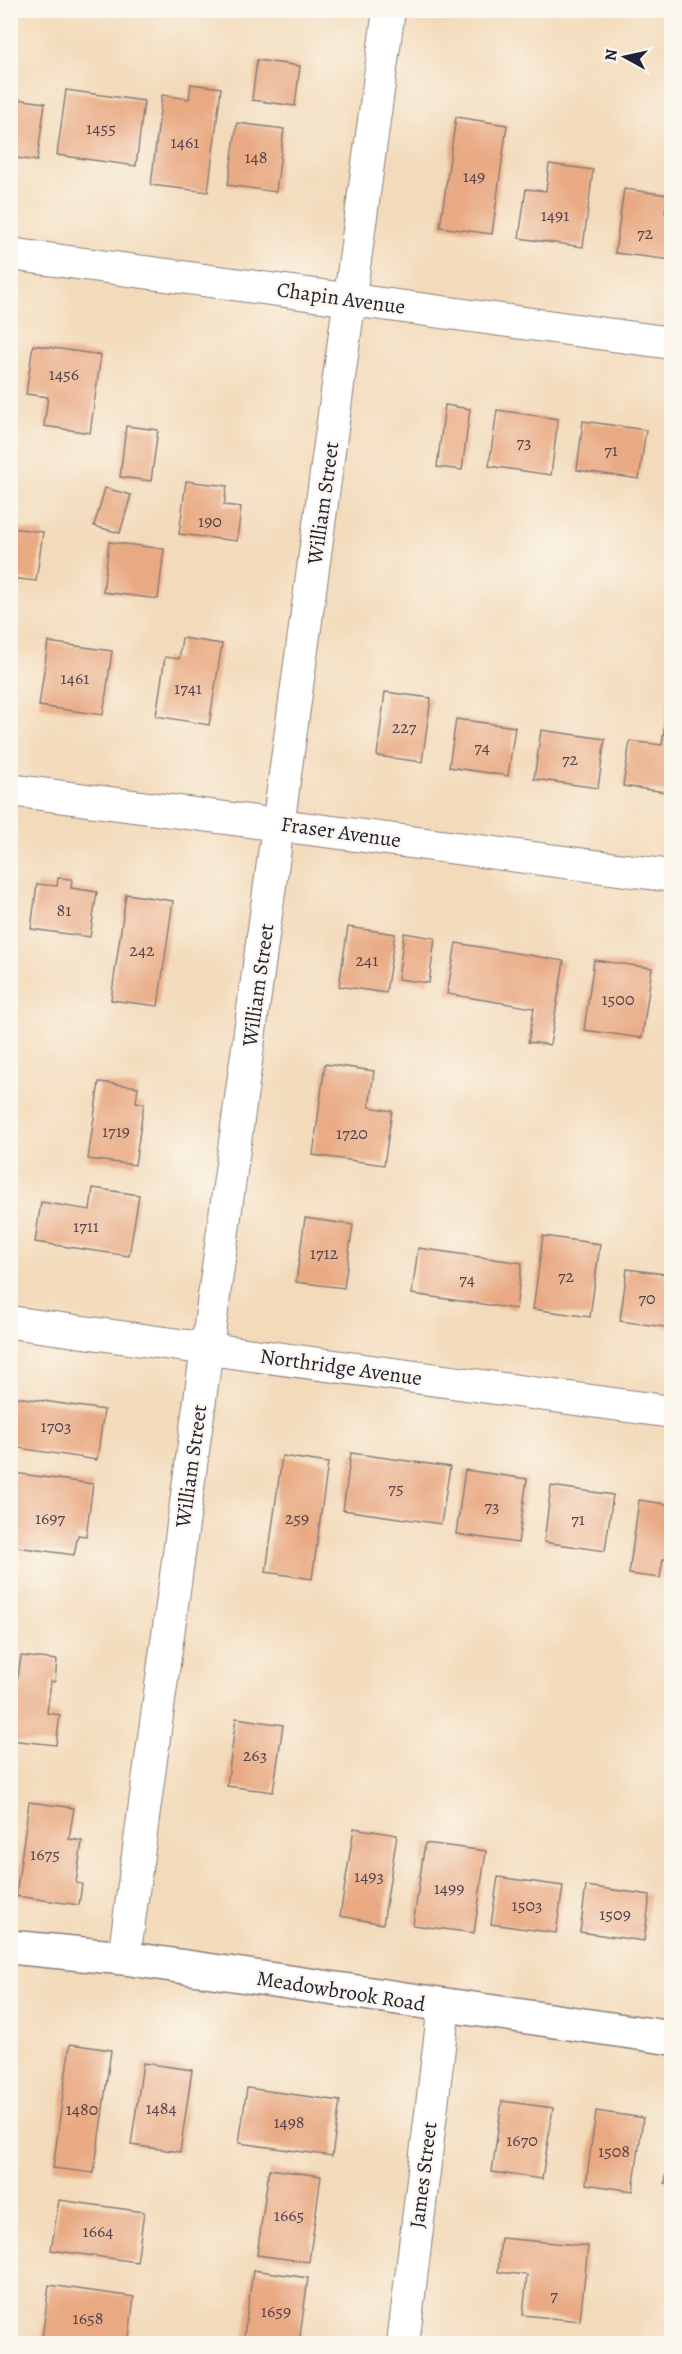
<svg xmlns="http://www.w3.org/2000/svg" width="682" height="2354" font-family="Alegreya,serif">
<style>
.building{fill:#e9a982}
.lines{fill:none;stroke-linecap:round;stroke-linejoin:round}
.minor-casing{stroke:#8a7e7a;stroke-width:34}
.tertiary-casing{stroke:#8a7e7a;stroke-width:36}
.minor{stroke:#fff;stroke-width:32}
.tertiary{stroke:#fff;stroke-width:33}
.labels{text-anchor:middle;stroke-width:5;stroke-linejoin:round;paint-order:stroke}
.number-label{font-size:18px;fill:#54444d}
.street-label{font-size:21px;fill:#22223b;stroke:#fbf7ec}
</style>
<rect width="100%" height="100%" fill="#fbf7ec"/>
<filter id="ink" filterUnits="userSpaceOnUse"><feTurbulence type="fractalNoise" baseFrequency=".0167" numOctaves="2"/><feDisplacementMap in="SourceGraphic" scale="12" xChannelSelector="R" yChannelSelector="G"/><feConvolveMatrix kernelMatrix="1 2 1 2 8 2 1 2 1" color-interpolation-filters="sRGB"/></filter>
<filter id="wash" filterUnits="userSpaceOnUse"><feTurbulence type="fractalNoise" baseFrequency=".008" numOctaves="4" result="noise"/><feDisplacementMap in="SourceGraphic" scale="24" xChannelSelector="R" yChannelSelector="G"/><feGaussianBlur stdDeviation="1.35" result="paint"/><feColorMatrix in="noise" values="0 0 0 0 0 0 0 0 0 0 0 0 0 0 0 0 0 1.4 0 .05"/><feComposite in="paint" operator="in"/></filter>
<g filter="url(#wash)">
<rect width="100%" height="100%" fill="#f3daba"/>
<g id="blocks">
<g class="building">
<path d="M 257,60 L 300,66 L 295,106 L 252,100 Z"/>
<path d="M 191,84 L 221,88 L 208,192 L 151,185 L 162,95 L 189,99 Z"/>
<path d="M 66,90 L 144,101 L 136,166 L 57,155 Z"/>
<path d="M 10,98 L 45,103 L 37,161 L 10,157 Z"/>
<path d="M 456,117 L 507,125 L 492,234 L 440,227 Z"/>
<path d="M 237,123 L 284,129 L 276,192 L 228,185 Z"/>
<path d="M 549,164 L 593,170 L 583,247 L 519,238 L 526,189 L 546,191 Z"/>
<path d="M 624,189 L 668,195 L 665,212 L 672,213 L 672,260 L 615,253 Z"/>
<path d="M 33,345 L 101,355 L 90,433 L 44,426 L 48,397 L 26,394 Z"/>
<path d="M 445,405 L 470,409 L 462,470 L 437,467 Z"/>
<path d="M 497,410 L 558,419 L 551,475 L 489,466 Z"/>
<path d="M 583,421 L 646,430 L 639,479 L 577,470 Z"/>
<path d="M 126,426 L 158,430 L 151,481 L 120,477 Z"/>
<path d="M 186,481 L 227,486 L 224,505 L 241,507 L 237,541 L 179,534 Z"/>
<path d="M 105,488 L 131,495 L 120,533 L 94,526 Z"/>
<path d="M 11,528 L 43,532 L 36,581 L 10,578 Z"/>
<path d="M 109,542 L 164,549 L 158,599 L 103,592 Z"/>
<path d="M 10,627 L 15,627 L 12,649 L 10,649 Z"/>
<path d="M 182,638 L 222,644 L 209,725 L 156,716 L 165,657 L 179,659 Z"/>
<path d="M 48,642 L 112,651 L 103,715 L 39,706 Z"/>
<path d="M 670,688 L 672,793 L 623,786 L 630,741 L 662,745 Z"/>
<path d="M 385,692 L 431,698 L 422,762 L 377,756 Z"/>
<path d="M 456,719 L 515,727 L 508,776 L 449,767 Z"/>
<path d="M 541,730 L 605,739 L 598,788 L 534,779 Z"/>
<path d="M 58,878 L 72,879 L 71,888 L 97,892 L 90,937 L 31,929 L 37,884 L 57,886 Z"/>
<path d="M 126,894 L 173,901 L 158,1006 L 111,1000 Z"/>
<path d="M 348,927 L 395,934 L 386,993 L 339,986 Z"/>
<path d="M 404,933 L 435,938 L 429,983 L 398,979 Z"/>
<path d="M 456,943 L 564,961 L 550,1045 L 528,1042 L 534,1008 L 447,994 Z"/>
<path d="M 594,960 L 652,968 L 642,1038 L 584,1030 Z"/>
<path d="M 325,1064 L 374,1071 L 369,1107 L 392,1111 L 384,1165 L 313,1155 Z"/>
<path d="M 99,1082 L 138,1087 L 136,1102 L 144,1103 L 135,1165 L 88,1159 Z"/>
<path d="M 93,1188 L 139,1195 L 129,1256 L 35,1242 L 41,1202 L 90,1210 Z"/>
<path d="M 305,1218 L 353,1225 L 344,1288 L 296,1282 Z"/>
<path d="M 543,1236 L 600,1244 L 590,1317 L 533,1309 Z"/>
<path d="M 418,1248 L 522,1263 L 516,1309 L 412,1294 Z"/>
<path d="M 627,1269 L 672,1275 L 672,1328 L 620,1321 Z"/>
<path d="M 10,1396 L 104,1410 L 97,1460 L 18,1448 L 19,1443 L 10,1442 Z"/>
<path d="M 351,1453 L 450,1467 L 441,1524 L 343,1510 Z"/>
<path d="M 282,1456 L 328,1463 L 312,1579 L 266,1572 Z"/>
<path d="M 465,1470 L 527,1479 L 518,1543 L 456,1534 Z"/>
<path d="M 14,1473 L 93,1484 L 86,1536 L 78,1535 L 74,1555 L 10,1546 L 10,1500 Z"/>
<path d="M 551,1486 L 613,1495 L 605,1551 L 544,1542 Z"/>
<path d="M 639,1500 L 672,1505 L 672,1560 L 663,1559 L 660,1578 L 629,1574 Z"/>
<path d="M 21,1656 L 57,1660 L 55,1682 L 51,1681 L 47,1713 L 60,1715 L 56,1745 L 10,1740 L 10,1676 L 18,1677 Z"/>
<path d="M 236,1718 L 283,1725 L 273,1792 L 227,1786 Z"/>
<path d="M 29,1802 L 74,1808 L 69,1839 L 82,1841 L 76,1883 L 82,1884 L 79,1905 L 16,1896 Z"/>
<path d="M 354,1828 L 397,1835 L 383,1924 L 340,1916 Z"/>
<path d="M 425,1843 L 486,1851 L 474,1933 L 413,1925 Z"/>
<path d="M 498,1877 L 563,1886 L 556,1933 L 491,1924 Z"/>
<path d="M 586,1886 L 650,1895 L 644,1941 L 580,1932 Z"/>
<path d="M 70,2044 L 111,2050 L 94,2173 L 53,2168 Z"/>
<path d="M 143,2063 L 192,2070 L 180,2152 L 131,2145 Z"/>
<path d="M 247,2088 L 340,2101 L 332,2156 L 239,2143 Z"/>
<path d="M 502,2101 L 553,2108 L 542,2179 L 492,2172 Z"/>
<path d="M 596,2111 L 643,2118 L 633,2191 L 586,2184 Z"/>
<path d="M 670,2150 L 672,2150 L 672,2184 L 665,2183 Z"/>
<path d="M 269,2169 L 321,2176 L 309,2262 L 257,2255 Z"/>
<path d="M 59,2200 L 144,2212 L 137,2262 L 51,2250 Z"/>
<path d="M 501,2238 L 588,2246 L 580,2321 L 523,2315 L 527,2275 L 498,2272 Z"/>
<path d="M 253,2270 L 308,2278 L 299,2344 L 243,2344 Z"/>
<path d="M 49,2285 L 134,2297 L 128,2344 L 75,2344 L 42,2339 Z"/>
</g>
</g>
</g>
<g filter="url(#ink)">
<use href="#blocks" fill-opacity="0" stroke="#8a7e7a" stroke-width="1.5"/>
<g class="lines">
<defs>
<g id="minor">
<path d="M 10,254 L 672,343"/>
<path d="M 10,790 L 672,876"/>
<path d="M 10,1322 L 672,1412"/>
<path d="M 124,1958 L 389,10"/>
<path d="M 403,2344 L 444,2006"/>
</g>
<path id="tertiary" d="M 10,1947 L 124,1958 L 672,2038"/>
</defs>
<use href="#minor" class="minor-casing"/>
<use href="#tertiary" class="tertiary-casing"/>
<use href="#minor" class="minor"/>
<use href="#tertiary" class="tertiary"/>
</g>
</g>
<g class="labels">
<g class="number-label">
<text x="101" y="134">1455</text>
<text x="185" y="148">1461</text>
<text x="256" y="163">148</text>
<text x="474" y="182">149</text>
<text x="555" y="221">1491</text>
<text x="645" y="239">72</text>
<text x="64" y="380">1456</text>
<text x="524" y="448">73</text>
<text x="611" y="456">71</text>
<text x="210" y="527">190</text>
<text x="75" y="684">1461</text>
<text x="188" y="694">1741</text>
<text x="404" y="733">227</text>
<text x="482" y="753">74</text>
<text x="570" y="765">72</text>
<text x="64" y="916">81</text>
<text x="142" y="956">242</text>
<text x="367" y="966">241</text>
<text x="618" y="1005">1500</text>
<text x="116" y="1137">1719</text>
<text x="352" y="1139">1720</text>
<text x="86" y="1232">1711</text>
<text x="324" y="1259">1712</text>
<text x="566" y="1282">72</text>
<text x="467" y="1285">74</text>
<text x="647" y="1304">70</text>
<text x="56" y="1432">1703</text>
<text x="396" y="1494">75</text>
<text x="492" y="1512">73</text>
<text x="50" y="1524">1697</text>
<text x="297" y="1524">259</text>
<text x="578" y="1525">71</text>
<text x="255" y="1761">263</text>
<text x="45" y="1860">1675</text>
<text x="369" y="1882">1493</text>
<text x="449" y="1894">1499</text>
<text x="527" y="1911">1503</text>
<text x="615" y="1920">1509</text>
<text x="161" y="2114">1484</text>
<text x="82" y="2115">1480</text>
<text x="289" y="2128">1498</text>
<text x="522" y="2146">1670</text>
<text x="614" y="2157">1508</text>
<text x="289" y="2221">1665</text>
<text x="98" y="2237">1664</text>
<text x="554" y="2301">7</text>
<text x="276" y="2317">1659</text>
<text x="88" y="2324">1658</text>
</g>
<g class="street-label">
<text transform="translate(341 298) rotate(8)" y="7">Chapin Avenue</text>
<text transform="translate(323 503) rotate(-82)" y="7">William Street</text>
<text transform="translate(341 832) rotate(8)" y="7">Fraser Avenue</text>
<text transform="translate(258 985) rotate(-82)" y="7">William Street</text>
<text transform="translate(341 1367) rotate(8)" y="7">Northridge Avenue</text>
<text transform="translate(191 1466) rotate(-82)" y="7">William Street</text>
<text transform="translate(341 1991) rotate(9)" y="7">Meadowbrook Road</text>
<text transform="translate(423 2175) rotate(-83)" y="7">James Street</text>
</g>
</g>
<rect width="682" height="2354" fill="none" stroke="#fbf7ec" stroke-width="36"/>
<g transform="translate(625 57) rotate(278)" stroke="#fbf7ec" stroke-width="4.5" paint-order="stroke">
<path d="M0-4.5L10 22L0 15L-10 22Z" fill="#22223b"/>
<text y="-9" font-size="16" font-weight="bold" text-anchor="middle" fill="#22223b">N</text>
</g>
</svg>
